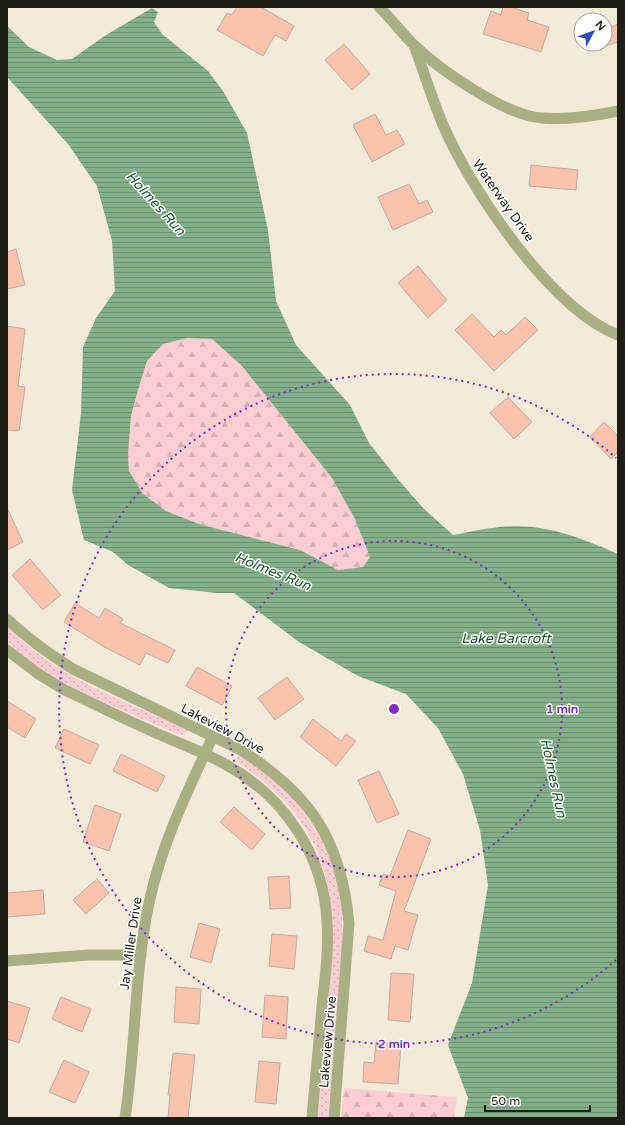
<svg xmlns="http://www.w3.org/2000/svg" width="625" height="1125" font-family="'Varela Round',sans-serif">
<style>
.grass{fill:url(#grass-dots)}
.forest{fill:url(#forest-firs)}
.water{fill:url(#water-rules);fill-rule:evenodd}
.building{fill:#fbc3ab;stroke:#bdaca4}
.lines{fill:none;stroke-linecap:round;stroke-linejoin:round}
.minor{stroke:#aaaf83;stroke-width:11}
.ring{fill:none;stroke:#7b2cbf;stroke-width:2;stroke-dasharray:2 4}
.labels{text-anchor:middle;stroke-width:3;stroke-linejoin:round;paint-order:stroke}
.street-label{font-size:13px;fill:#201d17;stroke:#fff}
.water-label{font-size:14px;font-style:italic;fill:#195928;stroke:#fff}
.centre{fill:#7b2cbf;stroke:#fff;stroke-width:2}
.ring-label{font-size:12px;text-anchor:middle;font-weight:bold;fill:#7b2cbf;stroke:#fff;stroke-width:3;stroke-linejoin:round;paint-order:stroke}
</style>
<defs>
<pattern id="grass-dots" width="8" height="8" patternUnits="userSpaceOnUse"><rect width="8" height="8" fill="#fcced4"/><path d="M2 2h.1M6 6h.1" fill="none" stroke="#d8b0b5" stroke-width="1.8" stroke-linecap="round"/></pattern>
<pattern id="forest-firs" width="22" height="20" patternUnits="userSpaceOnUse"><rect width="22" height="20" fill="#fcced4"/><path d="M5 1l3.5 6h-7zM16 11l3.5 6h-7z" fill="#d8b0b5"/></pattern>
<pattern id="water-rules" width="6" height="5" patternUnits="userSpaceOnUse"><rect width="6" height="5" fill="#84b089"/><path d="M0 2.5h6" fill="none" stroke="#6c8f6f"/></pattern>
</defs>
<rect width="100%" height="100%" fill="#f4eada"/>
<g class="grass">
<path d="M 7,626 C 55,677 124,701 187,729 L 186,733 L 180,735 L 175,733 C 122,709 48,683 7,641 Z"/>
<path d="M 240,754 L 263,768 L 298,804 L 321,839 L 334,867 L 339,886 L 342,910 L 342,945 L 328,1118 L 318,1118 C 321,1080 326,1041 329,1003 C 334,936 339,873 297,816 C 281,794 260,778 239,763 L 236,758 Z"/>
</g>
<g class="forest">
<path d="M 187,338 L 212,339 L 242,366 L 332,478 L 355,519 L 370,557 L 363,567 L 338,570 L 300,550 L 199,524 L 166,511 L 143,494 L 129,471 L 128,455 L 131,416 L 138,390 L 147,361 L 163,344 Z"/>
<path d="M 344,1088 L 457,1097 L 454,1118 L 341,1118 Z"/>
</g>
<path class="water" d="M 152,8 L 158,12 L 154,22 L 162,34 L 208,71 L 223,91 L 247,133 L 268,230 L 276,301 L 296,345 L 350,405 L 369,443 L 396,477 L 423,508 L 453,535 C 466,533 479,529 493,528 C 539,521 577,536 618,554 L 618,1118 L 464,1118 L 468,1098 L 448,1045 L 472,983 L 488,885 L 480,830 L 463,774 L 438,728 L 406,694 L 358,676 L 299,642 L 234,593 L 217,593 L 169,588 L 128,565 L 113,552 L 84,540 L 72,490 L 81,413 L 83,347 L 96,318 L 115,291 L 112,241 L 97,186 L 68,144 L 7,77 L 7,26 L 29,47 L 57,60 L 72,59 L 106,35 ZM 187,338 L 212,339 L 242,366 L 332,478 L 355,519 L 370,557 L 363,567 L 338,570 L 300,550 L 199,524 L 166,511 L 143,494 L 129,471 L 128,455 L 131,416 L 138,390 L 147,361 L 163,344 Z"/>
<g class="building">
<path d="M 237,7 L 261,7 L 294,26 L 286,41 L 275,35 L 263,56 L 217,30 L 227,13 L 232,15 Z"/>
<path d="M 503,7 L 511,7 L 529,13 L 527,20 L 549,27 L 541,52 L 483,34 L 491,11 L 501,15 Z"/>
<path d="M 618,24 L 618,42 L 605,46 L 605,29 Z"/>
<path d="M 344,44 L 370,74 L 352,90 L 325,60 Z"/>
<path d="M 375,114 L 386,135 L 397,130 L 405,144 L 372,162 L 353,125 Z"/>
<path d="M 531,165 L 578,170 L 576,190 L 529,186 Z"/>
<path d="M 409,184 L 419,204 L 427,200 L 433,212 L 393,230 L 378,197 Z"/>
<path d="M 16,249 L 25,285 L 7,289 L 7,252 Z"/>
<path d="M 418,266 L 447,300 L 428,318 L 398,283 Z"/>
<path d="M 472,314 L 494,337 L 501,330 L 506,335 L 525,317 L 538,330 L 494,371 L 455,330 Z"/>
<path d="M 7,326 L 25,329 L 18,386 L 25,387 L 19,431 L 7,430 Z"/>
<path d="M 508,397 L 532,422 L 514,439 L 490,413 Z"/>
<path d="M 604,422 L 618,436 L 618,452 L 611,459 L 590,437 Z"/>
<path d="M 7,508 L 23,542 L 7,550 Z"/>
<path d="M 30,559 L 61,595 L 43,610 L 12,575 Z"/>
<path d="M 75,603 L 99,618 L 105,608 L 123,619 L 120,623 L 175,650 L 168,663 L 146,653 L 140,665 L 106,648 L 64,622 Z"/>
<path d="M 197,667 L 232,686 L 222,705 L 186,686 Z"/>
<path d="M 287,677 L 304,699 L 275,720 L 258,698 Z"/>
<path d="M 7,701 L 36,719 L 25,738 L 7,727 Z"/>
<path d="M 313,719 L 341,741 L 346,734 L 356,741 L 336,766 L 300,737 Z"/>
<path d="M 64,729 L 99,745 L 90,764 L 55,748 Z"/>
<path d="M 121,754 L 165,776 L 157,792 L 113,771 Z"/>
<path d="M 379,771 L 399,814 L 377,823 L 358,780 Z"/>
<path d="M 95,805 L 121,814 L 109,851 L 83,842 Z"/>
<path d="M 234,807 L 265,834 L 252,850 L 220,822 Z"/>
<path d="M 408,830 L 431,839 L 404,911 L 418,915 L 408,950 L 395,946 L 391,959 L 364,951 L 368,936 L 383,940 L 396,891 L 379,885 L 383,874 L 390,876 Z"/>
<path d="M 289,876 L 291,908 L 270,909 L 268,877 Z"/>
<path d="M 97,879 L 109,893 L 86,914 L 73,900 Z"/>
<path d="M 43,890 L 45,914 L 7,917 L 7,893 Z"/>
<path d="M 199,923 L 220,929 L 211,963 L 190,957 Z"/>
<path d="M 272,934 L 297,936 L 294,969 L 269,966 Z"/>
<path d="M 391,973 L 414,974 L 410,1022 L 388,1020 Z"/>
<path d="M 176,987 L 201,989 L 199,1024 L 174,1022 Z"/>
<path d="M 265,995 L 288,997 L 286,1039 L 262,1037 Z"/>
<path d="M 61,997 L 91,1009 L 82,1032 L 52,1019 Z"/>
<path d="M 7,1001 L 30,1008 L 19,1043 L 7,1039 Z"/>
<path d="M 376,1042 L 401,1044 L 398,1084 L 363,1082 L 364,1062 L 374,1063 Z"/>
<path d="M 173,1053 L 195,1055 L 188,1118 L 168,1118 L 170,1095 L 168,1095 Z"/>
<path d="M 64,1060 L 89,1072 L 75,1103 L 49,1092 Z"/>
<path d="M 259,1061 L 280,1063 L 276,1104 L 255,1102 Z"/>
</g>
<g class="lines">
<g class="minor">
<path d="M 379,7 C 392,19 402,34 414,45 C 440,70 506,116 542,118 C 567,120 594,116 618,111"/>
<path d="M 414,45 C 424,72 432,99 443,125 C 471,190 551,309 618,335"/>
<path d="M 7,619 C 28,639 49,654 73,669 L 241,750 C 311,795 341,840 349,923 L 334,1118"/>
<path d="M 7,650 L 37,673 L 63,689 C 94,704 124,719 156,733 C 180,744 207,753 230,767 C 286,799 324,857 327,922 C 329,950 325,978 322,1006 C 319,1044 315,1081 312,1118"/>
<path d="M 7,961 L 89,955 L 141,955"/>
<path d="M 125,1118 C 136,1047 134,974 149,903 C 161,845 188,790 213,736"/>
</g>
</g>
<g class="ring">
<circle cx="394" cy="709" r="168"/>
<path d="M616 960A335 335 0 1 1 616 458"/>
</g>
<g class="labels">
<g class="street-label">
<text transform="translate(504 200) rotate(55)" y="5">Waterway Drive</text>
<text transform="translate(223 728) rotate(28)" y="5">Lakeview Drive</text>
<text transform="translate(130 943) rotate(-82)" y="5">Jay Miller Drive</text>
<text transform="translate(327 1042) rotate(-85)" y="5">Lakeview Drive</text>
</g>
<g class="water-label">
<text transform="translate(156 203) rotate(48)" y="5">Holmes Run</text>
<text transform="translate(273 571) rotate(22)" y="5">Holmes Run</text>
<text x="506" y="643">Lake Barcroft</text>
<text transform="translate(554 778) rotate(78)" y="5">Holmes Run</text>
</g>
</g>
<circle cx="394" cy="709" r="6" class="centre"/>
<g class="ring-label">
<text x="562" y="713">1 min</text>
<text x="394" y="1048">2 min</text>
</g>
<rect width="625" height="1125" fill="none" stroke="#201d17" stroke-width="16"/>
<g transform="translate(593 32) rotate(49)"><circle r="19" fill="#ffffff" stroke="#a6a5a2"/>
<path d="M0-3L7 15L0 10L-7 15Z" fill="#2f50c1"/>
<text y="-6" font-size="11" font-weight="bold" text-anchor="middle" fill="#201d17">N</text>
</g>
<path d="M485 1105v6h105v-6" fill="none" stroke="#201d17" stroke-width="2"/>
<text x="491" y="1105" font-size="12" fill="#201d17" stroke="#ffffff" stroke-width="3" paint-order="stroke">50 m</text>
</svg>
